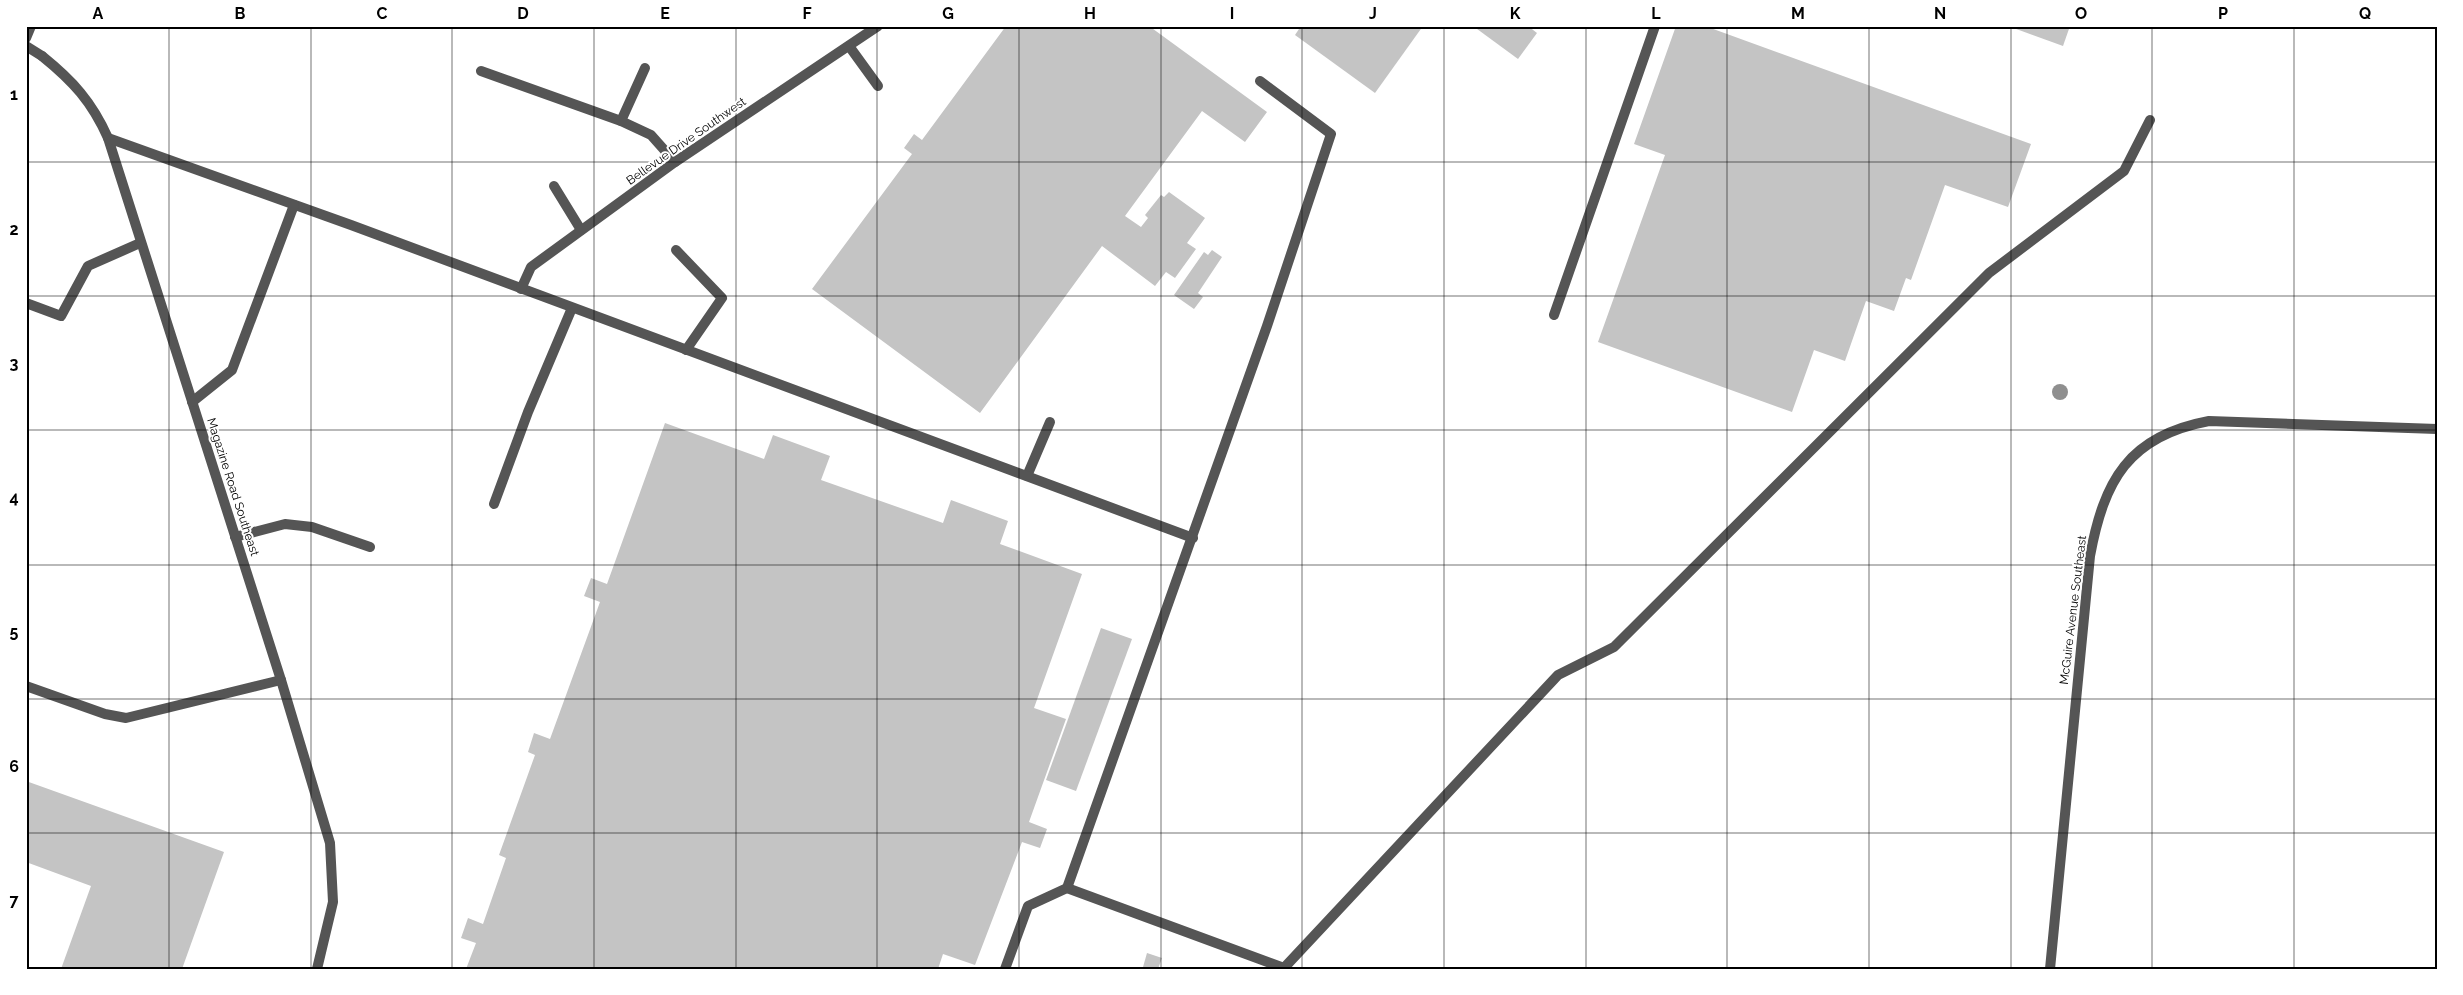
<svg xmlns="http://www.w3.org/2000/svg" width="2463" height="995" font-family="Raleway,sans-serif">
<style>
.building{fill:#c4c4c4}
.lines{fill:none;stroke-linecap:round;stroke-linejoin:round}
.lane{stroke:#555;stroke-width:10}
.street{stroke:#555;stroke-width:10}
.tree{fill:#8f8f8f}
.grid{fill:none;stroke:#000;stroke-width:1;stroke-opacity:0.55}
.labels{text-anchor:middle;stroke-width:4;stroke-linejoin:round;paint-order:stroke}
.street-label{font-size:12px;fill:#000;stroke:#fff}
.neatline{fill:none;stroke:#000;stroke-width:2}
.grid-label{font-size:16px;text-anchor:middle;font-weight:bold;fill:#000}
</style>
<rect width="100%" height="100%" fill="#fff"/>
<g class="building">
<path d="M 1006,26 L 1149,26 L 1267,112 L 1245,142 L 1202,111 L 1125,216 L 1141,227 L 1148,218 L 1145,215 L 1161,195 L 1164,197 L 1169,192 L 1205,218 L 1187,243 L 1196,249 L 1175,278 L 1166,272 L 1155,286 L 1102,246 L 980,413 L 812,289 L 912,154 L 904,148 L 914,134 L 922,140 Z"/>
<path d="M 1301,26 L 1423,26 L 1375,93 L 1295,35 Z"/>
<path d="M 1473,26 L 1528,26 L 1537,33 L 1518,59 Z"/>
<path d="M 1676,26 L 1705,26 L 2031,144 L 2008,207 L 1945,185 L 1911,280 L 1906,278 L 1894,311 L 1866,301 L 1845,361 L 1814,350 L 1792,412 L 1598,342 L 1665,155 L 1634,144 Z"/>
<path d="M 2008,26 L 2070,26 L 2063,46 Z"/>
<path d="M 1212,250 L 1222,257 L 1198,293 L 1203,297 L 1194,309 L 1174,295 L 1204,252 L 1208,255 Z"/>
<path d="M 665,423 L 764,459 L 773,435 L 830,456 L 821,480 L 943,523 L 951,500 L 1008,521 L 1000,544 L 1082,574 L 1034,708 L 1066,719 L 1029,822 L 1047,829 L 1040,848 L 1022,842 L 975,965 L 943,954 L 938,969 L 466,969 L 476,943 L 461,938 L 468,918 L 483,924 L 506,858 L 499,855 L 535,755 L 528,752 L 534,733 L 550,739 L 600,602 L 584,596 L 591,578 L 607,584 Z"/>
<path d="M 1101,628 L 1132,639 L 1076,791 L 1046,780 Z"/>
<path d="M 26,781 L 224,852 L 182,969 L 61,969 L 91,886 L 26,862 Z"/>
<path d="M 1147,953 L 1162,958 L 1158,969 L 1143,967 Z"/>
</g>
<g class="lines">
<g class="lane">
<path d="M 26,38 L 31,26"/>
<path d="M 26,46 L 42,56"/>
<path d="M 849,46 L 878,86"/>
<path d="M 481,71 L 621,121 L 651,135 L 675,162"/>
<path d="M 621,121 L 645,68"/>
<path d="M 554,186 L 581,230"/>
<path d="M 676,250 L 722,298 L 686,350"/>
<path d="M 26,303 L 61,316 L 88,266 L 140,243"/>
<path d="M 1554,315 L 1655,26"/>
<path d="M 1027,476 L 1050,422"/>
<path d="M 494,504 L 528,412 L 572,308"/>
<path d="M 235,537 L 285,524 L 312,527 L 370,547"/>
<path d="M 26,686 L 105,714 L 126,718 L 281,680"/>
<path d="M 1067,888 L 1284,968"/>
<path d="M 1005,969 L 1028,906 L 1067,888 L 1267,326 L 1331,134 L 1260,81"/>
<path d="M 1283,969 L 1558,675 L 1614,647 L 1989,273 L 2124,171 L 2150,120"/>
</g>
<g class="street">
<path d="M 42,56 C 73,81 92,102 108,138 L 281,680 L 330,843 L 333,902 L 317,969"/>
<path d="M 108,138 L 351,225 L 1193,538"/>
<path d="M 521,289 L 531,267 L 675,162 L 878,26"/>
<path d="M 192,402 L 232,370 L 294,205"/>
<path d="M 2050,969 L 2090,556 C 2104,481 2128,436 2209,421 L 2437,429"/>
</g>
</g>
<circle class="tree" cx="2060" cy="392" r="8"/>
<path class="grid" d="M 169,26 L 169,969M 311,26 L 311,969M 452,26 L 452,969M 594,26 L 594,969M 736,26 L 736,969M 877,26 L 877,969M 1019,26 L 1019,969M 1161,26 L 1161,969M 1302,26 L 1302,969M 1444,26 L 1444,969M 1586,26 L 1586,969M 1727,26 L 1727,969M 1869,26 L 1869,969M 2011,26 L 2011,969M 2152,26 L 2152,969M 2294,26 L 2294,969M 26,162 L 2437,162M 26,296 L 2437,296M 26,430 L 2437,430M 26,565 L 2437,565M 26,699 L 2437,699M 26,833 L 2437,833"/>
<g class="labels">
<g class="street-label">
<text transform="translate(686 141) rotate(-35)" y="4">Bellevue Drive Southwest</text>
<text transform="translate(233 487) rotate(72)" y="4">Magazine Road Southeast</text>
<text transform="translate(2073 610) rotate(-83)" y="4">McGuire Avenue Southeast</text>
</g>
</g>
<rect width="2463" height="995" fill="none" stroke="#ffffff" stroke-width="55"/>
<rect x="28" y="28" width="2408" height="940" class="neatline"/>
<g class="grid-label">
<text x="98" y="19">A</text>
<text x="240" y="19">B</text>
<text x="382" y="19">C</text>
<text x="523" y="19">D</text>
<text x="665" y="19">E</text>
<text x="807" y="19">F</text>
<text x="948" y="19">G</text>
<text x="1090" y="19">H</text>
<text x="1232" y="19">I</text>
<text x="1373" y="19">J</text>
<text x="1515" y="19">K</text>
<text x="1656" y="19">L</text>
<text x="1798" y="19">M</text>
<text x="1940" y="19">N</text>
<text x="2081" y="19">O</text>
<text x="2223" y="19">P</text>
<text x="2365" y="19">Q</text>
<text x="14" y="100">1</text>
<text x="14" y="235">2</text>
<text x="14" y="369">3</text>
<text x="14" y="503">4</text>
<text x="14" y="637">5</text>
<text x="14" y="772">6</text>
<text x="14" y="906">7</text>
</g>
</svg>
